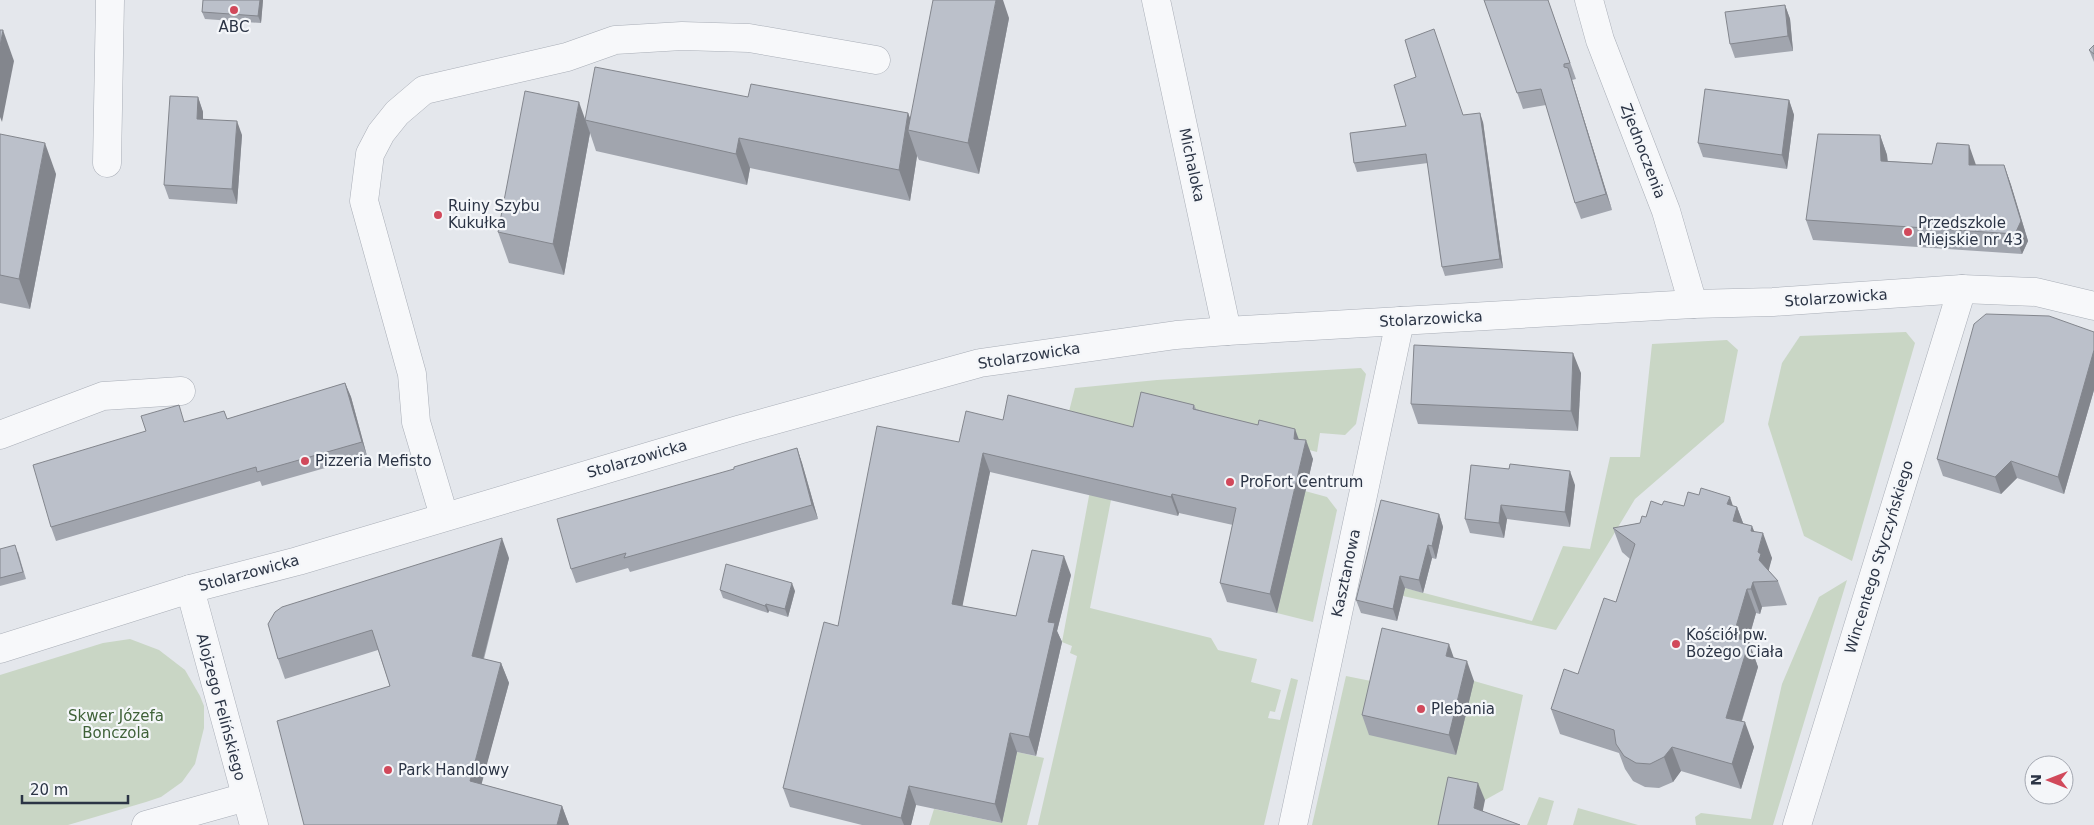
<svg xmlns="http://www.w3.org/2000/svg" width="2094" height="825" font-family="'DejaVu Sans',sans-serif">
<style>
.green{fill:#c9d6c5}
.lines{fill:none;stroke-linecap:round;stroke-linejoin:round}
.minor-casing{stroke:#a9aeb7;stroke-width:29}
.minor{stroke:#f7f8fa;stroke-width:28}
.wall{fill:#a1a5ae}
.shaded-wall{fill:#83868d}
.building{fill:#bbc0ca;stroke:#83868d}
.poi-dot{fill:#d1495b;stroke:#f4f6f9;stroke-width:2}
.labels{text-anchor:middle;stroke-width:4.5;stroke-linejoin:round;paint-order:stroke}
.poi-label{font-size:15px;fill:#2b3445;stroke:#f4f6f9;text-anchor:start}
.street-label{font-size:15px;fill:#2b3445;stroke:#f4f6f9}
.park-label{font-size:15px;fill:#3f6138;stroke:#f4f6f9}
</style>
<rect width="100%" height="100%" fill="#e4e7ec"/>
<g class="green">
<path d="M 1906,332 L 1915,343 L 1852,561 L 1804,536 L 1768,424 L 1782,363 L 1800,336 Z"/>
<path d="M 1727,340 L 1738,350 L 1724,422 L 1635,499 L 1556,630 L 1403,596 L 1405,588 L 1532,621 L 1563,546 L 1590,549 L 1610,457 L 1640,457 L 1652,344 Z"/>
<path d="M 1361,368 L 1366,374 L 1356,424 L 1345,435 L 1320,433 L 1317,452 L 1266,439 L 1111,500 L 1090,608 L 1211,638 L 1218,650 L 1257,659 L 1251,682 L 1281,690 L 1275,712 L 1270,711 L 1268,718 L 1280,720 L 1291,678 L 1298,680 L 1264,825 L 1038,825 L 1077,656 L 1070,653 L 1072,646 L 1062,642 L 1089,496 L 1104,438 L 1065,427 L 1075,388 L 1157,380 Z"/>
<path d="M 1305,491 L 1327,497 L 1337,510 L 1313,622 L 1277,613 Z"/>
<path d="M 1847,580 L 1773,825 L 1696,825 L 1695,817 L 1701,813 L 1751,819 L 1782,684 L 1819,597 Z"/>
<path d="M 130,639 L 159,650 L 185,670 L 200,696 L 204,706 L 204,728 L 195,764 L 182,782 L 161,797 L 146,802 L 68,825 L 0,825 L 0,675 L 103,643 Z"/>
<path d="M 1346,676 L 1381,683 L 1474,681 L 1523,695 L 1503,790 L 1485,800 L 1454,794 L 1448,825 L 1312,825 Z"/>
<path d="M 1017,752 L 1044,758 L 1027,825 L 929,825 L 934,809 L 1002,823 Z"/>
<path d="M 1539,797 L 1554,801 L 1547,825 L 1527,825 Z"/>
<path d="M 1578,808 L 1638,825 L 1573,825 Z"/>
</g>
<g class="lines">
<defs>
<g id="minor">
<path d="M 1156,0 L 1227,331"/>
<path d="M 1589,0 L 1600,40 L 1666,211 L 1693,304"/>
<path d="M 107,163 L 110,0"/>
<path d="M 0,435 L 103,396 L 181,391"/>
<path d="M 444,516 L 416,422 L 412,374 L 364,201 L 370,154 L 381,133 L 397,113 L 424,90 L 567,57 L 615,40 L 682,36 L 749,38 L 876,60"/>
<path d="M 190,589 L 254,825"/>
<path d="M 0,649 L 190,589 L 298,561 L 738,430 L 980,363 L 1176,335 L 1227,331 L 1693,304 L 1773,302 L 1962,289 L 2036,292 L 2094,306"/>
<path d="M 146,825 L 246,797"/>
<path d="M 1293,825 L 1400,321"/>
<path d="M 1797,825 L 1962,289"/>
</g>
</defs>
<use href="#minor" class="minor-casing"/>
<use href="#minor" class="minor"/>
</g>
<g class="wall">
<path d="M 203,0 L 263,0 L 261,23 L 205,19 L 202,12 Z"/>
<path d="M 1484,0 L 1548,0 L 1576,79 L 1572,80 L 1612,210 L 1581,219 L 1575,203 L 1546,105 L 1523,109 Z"/>
<path d="M 1785,5 L 1790,19 L 1793,51 L 1735,58 L 1730,44 Z"/>
<path d="M 1009,18 L 979,174 L 919,160 L 917,156 L 910,201 L 750,168 L 747,185 L 596,151 L 590,133 L 564,275 L 509,263 L 498,232 L 585,120 L 748,97 L 908,113 L 910,118 Z"/>
<path d="M 2094,45 L 2094,62 L 2089,50 Z"/>
<path d="M 198,97 L 203,112 L 203,119 L 242,135 L 237,204 L 169,199 L 164,185 Z"/>
<path d="M 1789,100 L 1794,115 L 1787,169 L 1703,157 L 1698,143 Z"/>
<path d="M 1463,115 L 1483,122 L 1503,268 L 1445,276 L 1442,267 L 1428,163 L 1357,172 L 1354,163 L 1406,126 Z"/>
<path d="M 0,134 L 56,174 L 30,309 L 0,303 Z"/>
<path d="M 1880,135 L 1887,155 L 1888,161 L 1932,164 L 2004,165 L 2011,185 L 2028,241 L 2022,254 L 1813,240 L 1806,220 Z"/>
<path d="M 2094,332 L 2094,390 L 2064,494 L 2017,478 L 2001,494 L 1943,476 L 1937,459 Z"/>
<path d="M 1581,373 L 1578,431 L 1418,424 L 1411,404 Z"/>
<path d="M 345,383 L 351,397 L 367,456 L 262,486 L 260,481 L 56,541 L 51,527 L 224,411 L 227,419 Z"/>
<path d="M 1194,405 L 1196,409 L 1299,440 L 1313,459 L 1277,613 L 1227,602 L 1220,583 L 1233,525 L 1179,513 L 1178,516 L 990,472 L 962,606 L 1016,616 L 1071,575 L 1057,631 L 1062,642 L 1036,756 L 1017,752 L 1002,823 L 916,805 L 911,825 L 862,825 L 790,807 L 783,788 L 838,626 L 959,442 L 1003,420 L 1133,427 Z"/>
<path d="M 797,448 L 802,463 L 818,519 L 630,572 L 628,568 L 576,583 L 571,569 L 734,469 Z"/>
<path d="M 1471,465 L 1575,485 L 1570,527 L 1507,519 L 1504,538 L 1470,533 L 1465,519 Z"/>
<path d="M 1662,505 L 1684,506 L 1733,506 L 1737,507 L 1743,523 L 1755,532 L 1772,558 L 1768,570 L 1778,581 L 1787,605 L 1762,607 L 1760,614 L 1756,613 L 1748,642 L 1749,642 L 1758,667 L 1742,721 L 1754,747 L 1741,789 L 1681,771 L 1673,782 L 1659,788 L 1645,787 L 1633,781 L 1625,769 L 1619,753 L 1560,734 L 1551,709 L 1578,674 L 1616,602 L 1630,559 L 1622,552 L 1613,528 L 1640,523 Z"/>
<path d="M 1439,514 L 1443,527 L 1436,559 L 1432,558 L 1423,593 L 1405,588 L 1397,621 L 1361,613 L 1356,600 Z"/>
<path d="M 0,549 L 18,552 L 26,579 L 0,586 Z"/>
<path d="M 509,558 L 484,659 L 501,663 L 509,683 L 481,784 L 562,806 L 569,825 L 304,825 L 390,686 L 378,650 L 285,679 L 278,659 Z"/>
<path d="M 720,590 L 795,591 L 788,617 L 769,611 L 768,613 L 723,598 Z"/>
<path d="M 1453,658 L 1474,681 L 1456,755 L 1369,735 L 1362,715 Z"/>
</g>
<g class="shaded-wall">
<path d="M 260,0 L 263,0 L 261,23 L 258,16 Z"/>
<path d="M 996,0 L 1003,0 L 1009,18 L 979,174 L 968,143 Z"/>
<path d="M 1785,5 L 1790,19 L 1793,51 L 1788,36 Z"/>
<path d="M 3,30 L 14,61 L 2,122 L 0,117 L 0,46 Z"/>
<path d="M 1568,68 L 1573,84 L 1612,210 L 1606,194 Z"/>
<path d="M 198,97 L 203,112 L 203,133 L 197,119 Z"/>
<path d="M 1789,100 L 1794,115 L 1787,169 L 1782,155 Z"/>
<path d="M 579,102 L 590,133 L 564,275 L 553,244 Z"/>
<path d="M 908,113 L 915,131 L 908,130 L 917,156 L 910,201 L 899,170 Z"/>
<path d="M 1480,113 L 1483,122 L 1503,268 L 1500,259 Z"/>
<path d="M 237,121 L 242,135 L 237,204 L 232,189 Z"/>
<path d="M 1880,135 L 1887,155 L 1888,181 L 1881,161 Z"/>
<path d="M 739,138 L 750,168 L 747,185 L 736,154 Z"/>
<path d="M 45,143 L 56,174 L 30,309 L 19,279 Z"/>
<path d="M 1969,145 L 1976,165 L 1976,185 L 1969,165 Z"/>
<path d="M 2004,165 L 2011,185 L 2028,241 L 2022,254 L 2015,234 Z"/>
<path d="M 2094,350 L 2094,390 L 2064,494 L 2058,477 Z"/>
<path d="M 1573,353 L 1581,373 L 1578,431 L 1571,411 Z"/>
<path d="M 345,383 L 351,397 L 367,456 L 362,442 Z"/>
<path d="M 1295,429 L 1302,448 L 1294,439 Z"/>
<path d="M 1306,440 L 1313,459 L 1277,613 L 1270,594 Z"/>
<path d="M 797,448 L 802,463 L 818,519 L 812,505 Z"/>
<path d="M 983,453 L 990,472 L 959,623 L 952,604 Z"/>
<path d="M 2011,461 L 2017,478 L 2001,494 L 1995,477 Z"/>
<path d="M 1570,471 L 1575,485 L 1570,527 L 1565,512 Z"/>
<path d="M 1172,494 L 1179,513 L 1178,516 L 1171,497 Z"/>
<path d="M 1730,497 L 1735,512 L 1737,507 L 1746,531 L 1742,546 L 1727,504 Z"/>
<path d="M 1501,505 L 1507,519 L 1504,538 L 1499,523 Z"/>
<path d="M 1439,514 L 1443,527 L 1436,559 L 1432,546 Z"/>
<path d="M 1752,526 L 1760,545 L 1763,533 L 1772,558 L 1768,573 L 1759,560 L 1751,531 Z"/>
<path d="M 502,538 L 509,558 L 479,675 L 472,656 Z"/>
<path d="M 1428,545 L 1432,558 L 1423,593 L 1419,580 Z"/>
<path d="M 1064,556 L 1071,575 L 1057,631 L 1062,642 L 1036,756 L 1029,737 L 1048,622 Z"/>
<path d="M 1400,576 L 1405,588 L 1397,621 L 1393,609 Z"/>
<path d="M 1753,582 L 1762,607 L 1760,614 L 1751,589 Z"/>
<path d="M 792,583 L 795,591 L 788,617 L 785,609 Z"/>
<path d="M 1747,589 L 1756,613 L 1742,661 L 1733,637 Z"/>
<path d="M 766,604 L 769,611 L 768,613 L 765,606 Z"/>
<path d="M 1749,642 L 1758,667 L 1735,742 L 1726,718 Z"/>
<path d="M 1449,644 L 1456,664 L 1446,656 Z"/>
<path d="M 1467,661 L 1474,681 L 1456,755 L 1449,735 Z"/>
<path d="M 501,663 L 509,683 L 477,801 L 470,781 Z"/>
<path d="M 1745,722 L 1754,747 L 1741,789 L 1732,764 Z"/>
<path d="M 1010,733 L 1017,752 L 1002,823 L 995,804 Z"/>
<path d="M 1672,747 L 1681,771 L 1673,782 L 1664,757 Z"/>
<path d="M 1478,783 L 1485,800 L 1480,825 L 1474,808 Z"/>
<path d="M 909,786 L 916,805 L 911,825 L 904,825 L 901,818 Z"/>
<path d="M 562,806 L 569,825 L 557,825 Z"/>
</g>
<g class="building">
<path d="M 203,0 L 260,0 L 258,16 L 202,12 Z"/>
<path d="M 933,0 L 996,0 L 968,143 L 908,130 Z"/>
<path d="M 1484,0 L 1548,0 L 1570,63 L 1564,64 L 1564,67 L 1568,68 L 1606,194 L 1575,203 L 1541,89 L 1517,93 Z"/>
<path d="M 1785,5 L 1788,36 L 1730,44 L 1725,12 Z"/>
<path d="M 1434,29 L 1463,115 L 1480,113 L 1500,259 L 1442,267 L 1426,154 L 1354,163 L 1350,133 L 1406,126 L 1394,85 L 1416,77 L 1405,40 Z"/>
<path d="M 0,30 L 3,30 L 0,46 Z"/>
<path d="M 2094,45 L 2094,54 L 2089,50 Z"/>
<path d="M 595,67 L 748,97 L 751,84 L 908,113 L 899,170 L 739,138 L 736,154 L 585,120 Z"/>
<path d="M 1705,89 L 1789,100 L 1782,155 L 1698,143 Z"/>
<path d="M 525,91 L 579,102 L 553,244 L 498,232 Z"/>
<path d="M 170,96 L 198,97 L 197,119 L 237,121 L 232,189 L 164,185 Z"/>
<path d="M 0,134 L 45,143 L 19,279 L 0,275 Z"/>
<path d="M 1818,134 L 1880,135 L 1881,161 L 1932,164 L 1937,143 L 1969,145 L 1969,165 L 2004,165 L 2021,221 L 2015,234 L 1806,220 Z"/>
<path d="M 1986,314 L 2049,316 L 2094,332 L 2094,350 L 2058,477 L 2011,461 L 1995,477 L 1937,459 L 1974,324 Z"/>
<path d="M 1414,345 L 1573,353 L 1571,411 L 1411,404 Z"/>
<path d="M 345,383 L 362,442 L 257,472 L 256,467 L 51,527 L 33,465 L 146,431 L 141,416 L 179,405 L 184,422 L 224,411 L 227,419 Z"/>
<path d="M 1141,392 L 1194,405 L 1193,409 L 1258,425 L 1259,420 L 1295,429 L 1294,439 L 1306,440 L 1270,594 L 1220,583 L 1236,508 L 1172,494 L 1171,497 L 983,453 L 952,604 L 1016,616 L 1032,550 L 1064,556 L 1048,622 L 1055,623 L 1029,737 L 1010,733 L 995,804 L 909,786 L 901,818 L 783,788 L 824,622 L 838,626 L 877,426 L 959,442 L 966,411 L 1003,420 L 1008,395 L 1133,427 Z"/>
<path d="M 797,448 L 812,505 L 624,558 L 626,553 L 571,569 L 557,519 L 734,469 L 734,467 Z"/>
<path d="M 1510,464 L 1570,471 L 1565,512 L 1501,505 L 1499,523 L 1465,519 L 1471,465 L 1509,469 Z"/>
<path d="M 1701,488 L 1730,497 L 1727,504 L 1737,507 L 1733,521 L 1752,526 L 1751,531 L 1763,533 L 1758,552 L 1761,554 L 1759,560 L 1778,581 L 1753,582 L 1751,589 L 1747,589 L 1733,637 L 1749,642 L 1726,718 L 1745,722 L 1732,764 L 1672,747 L 1664,757 L 1650,764 L 1636,763 L 1624,756 L 1616,744 L 1614,730 L 1551,709 L 1564,669 L 1578,674 L 1604,598 L 1616,602 L 1635,544 L 1613,528 L 1640,523 L 1642,516 L 1646,517 L 1651,501 L 1662,505 L 1664,501 L 1684,506 L 1688,492 L 1699,495 Z"/>
<path d="M 1381,500 L 1439,514 L 1432,546 L 1428,545 L 1419,580 L 1400,576 L 1393,609 L 1356,600 Z"/>
<path d="M 502,538 L 472,656 L 501,663 L 470,781 L 562,806 L 557,825 L 304,825 L 277,721 L 390,686 L 372,630 L 278,659 L 268,624 L 275,612 L 282,607 Z"/>
<path d="M 15,545 L 23,572 L 0,578 L 0,549 Z"/>
<path d="M 726,564 L 792,583 L 785,609 L 766,604 L 765,606 L 720,590 Z"/>
<path d="M 1382,628 L 1449,644 L 1446,656 L 1467,661 L 1449,735 L 1362,715 Z"/>
<path d="M 1448,777 L 1478,783 L 1474,808 L 1520,825 L 1438,825 Z"/>
</g>
<g class="poi-dot">
<circle cx="234" cy="10" r="5"/>
<circle cx="438" cy="215" r="5"/>
<circle cx="1908" cy="232" r="5"/>
<circle cx="305" cy="461" r="5"/>
<circle cx="1230" cy="482" r="5"/>
<circle cx="1676" cy="644" r="5"/>
<circle cx="1421" cy="709" r="5"/>
<circle cx="388" cy="770" r="5"/>
</g>
<g class="labels">
<g class="poi-label">
<text x="234" y="32" text-anchor="middle">ABC</text>
<text x="448" y="211">Ruiny Szybu<tspan x="448" dy="17">Kukułka</tspan></text>
<text x="1918" y="228">Przedszkole<tspan x="1918" dy="17">Miejskie nr 43</tspan></text>
<text x="315" y="466">Pizzeria Mefisto</text>
<text x="1240" y="487">ProFort Centrum</text>
<text x="1686" y="640">Kościół pw.<tspan x="1686" dy="17">Bożego Ciała</tspan></text>
<text x="1431" y="714">Plebania</text>
<text x="398" y="775">Park Handlowy</text>
</g>
<g class="street-label">
<text transform="translate(1643 151) rotate(69)" y="5">Zjednoczenia</text>
<text transform="translate(1192 165) rotate(78)" y="5">Michaloka</text>
<text transform="translate(1836 298) rotate(-4)" y="5">Stolarzowicka</text>
<text transform="translate(1431 319) rotate(-3)" y="5">Stolarzowicka</text>
<text transform="translate(1029 356) rotate(-9)" y="5">Stolarzowicka</text>
<text transform="translate(637 459) rotate(-16)" y="5">Stolarzowicka</text>
<text transform="translate(1879 557) rotate(-73)" y="5">Wincentego Styczyńskiego</text>
<text transform="translate(249 573) rotate(-15)" y="5">Stolarzowicka</text>
<text transform="translate(1346 573) rotate(-78)" y="5">Kasztanowa</text>
<text transform="translate(221 707) rotate(75)" y="5">Alojzego Felińskiego</text>
</g>
<g class="park-label">
<text x="116" y="721">Skwer Józefa<tspan x="116" dy="17">Bonczola</tspan></text>
</g>
</g>
<g transform="translate(2049 780) rotate(270)"><circle r="24" fill="#f4f6f9" stroke="#a4a8b1"/>
<path d="M0-4L9 19L0 12L-9 19Z" fill="#d1495b"/>
<text y="-8" font-size="14" font-weight="bold" text-anchor="middle" fill="#2b3445">N</text>
</g>
<path d="M22 795v8h106v-8" fill="none" stroke="#2b3445" stroke-width="2.5"/>
<text x="30" y="795" font-size="15" fill="#2b3445" stroke="#f4f6f9" stroke-width="4" paint-order="stroke">20 m</text>
</svg>
